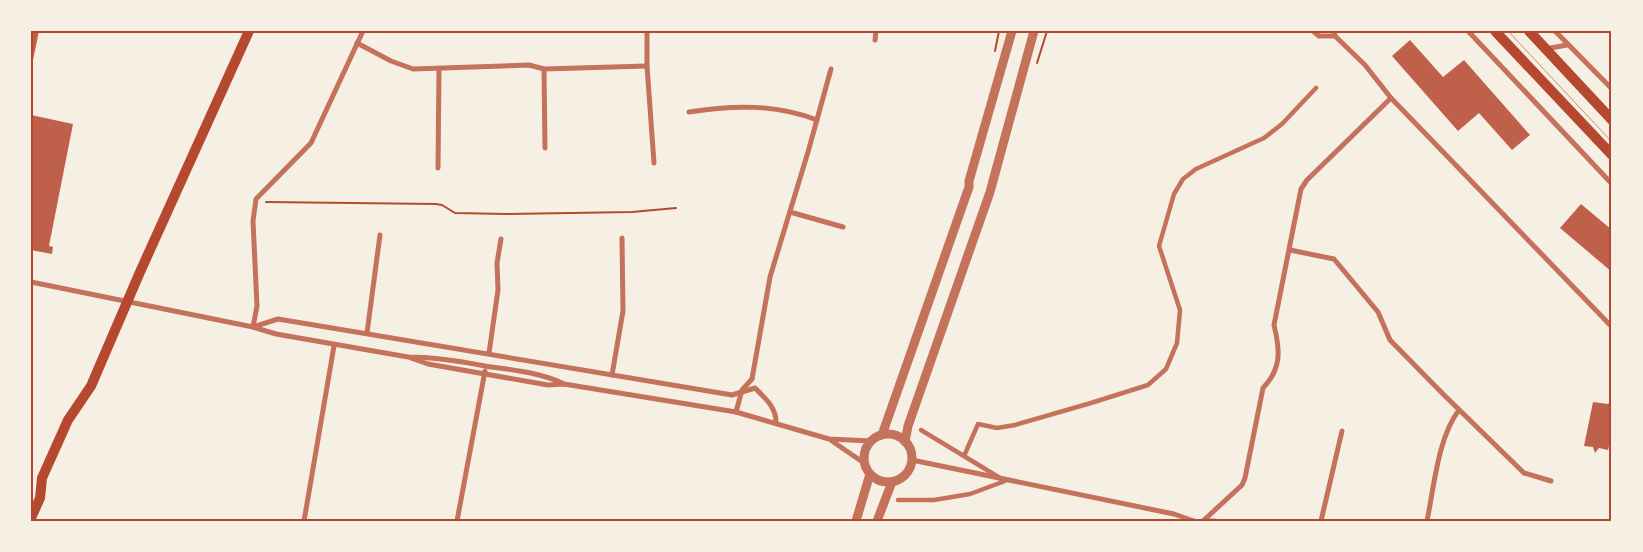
<svg xmlns="http://www.w3.org/2000/svg" width="1643" height="552" font-family="Karla,sans-serif">
<style>
.building{fill:#bf614a}
.lines{fill:none;stroke-linecap:round;stroke-linejoin:round}
.path{stroke:#b5482f;stroke-width:2}
.pedestrian{stroke:#c5725c;stroke-width:4.5}
.minor{stroke:#c5725c;stroke-width:5}
.tertiary{stroke:#c5725c;stroke-width:9}
.primary{stroke:#b5482f;stroke-width:10}
.tram{stroke:#cf8b77;stroke-width:1}
.neatline{fill:none;stroke:#b5482f;stroke-width:2}
</style>
<rect width="100%" height="100%" fill="#f6efe4"/>
<g class="building">
<path d="M 31,31 L 39,31 L 32,65 L 31,65 Z"/>
<path d="M 1410,40 L 1443,77 L 1464,60 L 1530,135 L 1512,150 L 1479,113 L 1458,131 L 1392,56 Z"/>
<path d="M 31,115 L 73,124 L 49,246 L 53,247 L 52,254 L 31,250 Z"/>
<path d="M 1581,204 L 1612,230 L 1612,272 L 1560,228 Z"/>
<path d="M 1612,400 L 1612,435 L 1608,450 L 1599,448 L 1595,453 L 1593,447 L 1584,446 L 1593,402 L 1608,404 Z"/>
</g>
<g class="lines">
<g class="path">
<path d="M 995,51 L 999,31"/>
<path d="M 1037,63 L 1047,31"/>
<path d="M 266,202 L 436,204 L 442,205 L 455,213 L 505,214 L 632,212 L 676,208"/>
</g>
<g class="pedestrian">
<path d="M 964,456 L 978,424 L 997,428 L 1015,425 L 1091,403 L 1148,385 L 1166,369 L 1177,343 L 1180,310 L 1159,246 L 1174,194 L 1183,179 L 1196,169 L 1264,138 L 1282,124 L 1316,88"/>
<path d="M 898,500 L 934,500 L 970,494 L 1005,481 L 921,430"/>
</g>
<g class="minor">
<path d="M 647,31 L 647,66 L 654,163"/>
<path d="M 1313,31 L 1319,36 L 1335,36"/>
<path d="M 1334,31 L 1335,36 L 1365,65 L 1391,98 L 1612,327"/>
<path d="M 1468,31 L 1612,184"/>
<path d="M 1555,31 L 1612,89"/>
<path d="M 875,40 L 876,31"/>
<path d="M 357,43 L 391,61 L 413,69 L 529,65 L 544,69 L 647,66"/>
<path d="M 1545,49 L 1567,45"/>
<path d="M 544,69 L 545,148"/>
<path d="M 689,112 C 733,105 775,104 817,120"/>
<path d="M 438,168 L 439,70"/>
<path d="M 790,212 L 843,227"/>
<path d="M 1290,250 L 1334,259 L 1378,312 L 1390,340 L 1443,394 L 1524,473 L 1551,481"/>
<path d="M 31,282 L 253,327 L 276,334 L 408,357 C 435,357 459,361 485,366 C 511,370 540,372 564,384"/>
<path d="M 253,327 L 278,319 L 732,395 L 755,388 C 765,398 776,407 776,422"/>
<path d="M 253,327 L 257,306 L 253,221 L 256,199 L 311,143 L 363,31"/>
<path d="M 367,333 L 380,235"/>
<path d="M 489,353 L 498,290 L 497,263 L 501,239"/>
<path d="M 411,358 L 428,364 L 548,385 L 564,384 L 736,412 L 829,439 L 871,441"/>
<path d="M 612,375 L 623,311 L 622,238"/>
<path d="M 736,412 L 742,390 L 752,379 L 770,277 L 808,152 L 831,69"/>
<path d="M 832,441 L 864,463"/>
<path d="M 912,460 L 1174,514 L 1194,521"/>
<path d="M 304,521 L 334,346"/>
<path d="M 457,521 L 485,371"/>
<path d="M 1203,521 L 1242,485 L 1245,478 L 1263,388 C 1282,368 1280,350 1274,325 L 1301,189 L 1307,180 L 1391,98"/>
<path d="M 1209,521 L 1215,521"/>
<path d="M 1321,521 L 1342,431"/>
<path d="M 1427,521 C 1434,487 1438,437 1459,410"/>
</g>
<g class="tertiary">
<circle cx="888" cy="458" r="24"/>
<path d="M 882,435 L 969,187 L 969,181 L 1012,31"/>
<path d="M 905,442 L 908,426 L 990,192 L 1034,31"/>
<path d="M 856,521 L 870,474"/>
<path d="M 877,521 L 892,482"/>
</g>
<g class="primary">
<path d="M 1495,31 L 1612,155"/>
<path d="M 1529,31 L 1612,120"/>
<path d="M 31,518 L 40,498 L 42,478 L 68,420 L 91,386 L 140,272 L 249,31"/>
</g>
<path class="tram" d="M 1508,31 L 1612,142"/>
</g>
<rect width="1643" height="552" fill="none" stroke="#f6efe4" stroke-width="65"/>
<rect x="32" y="32" width="1578" height="488" class="neatline"/>
</svg>
